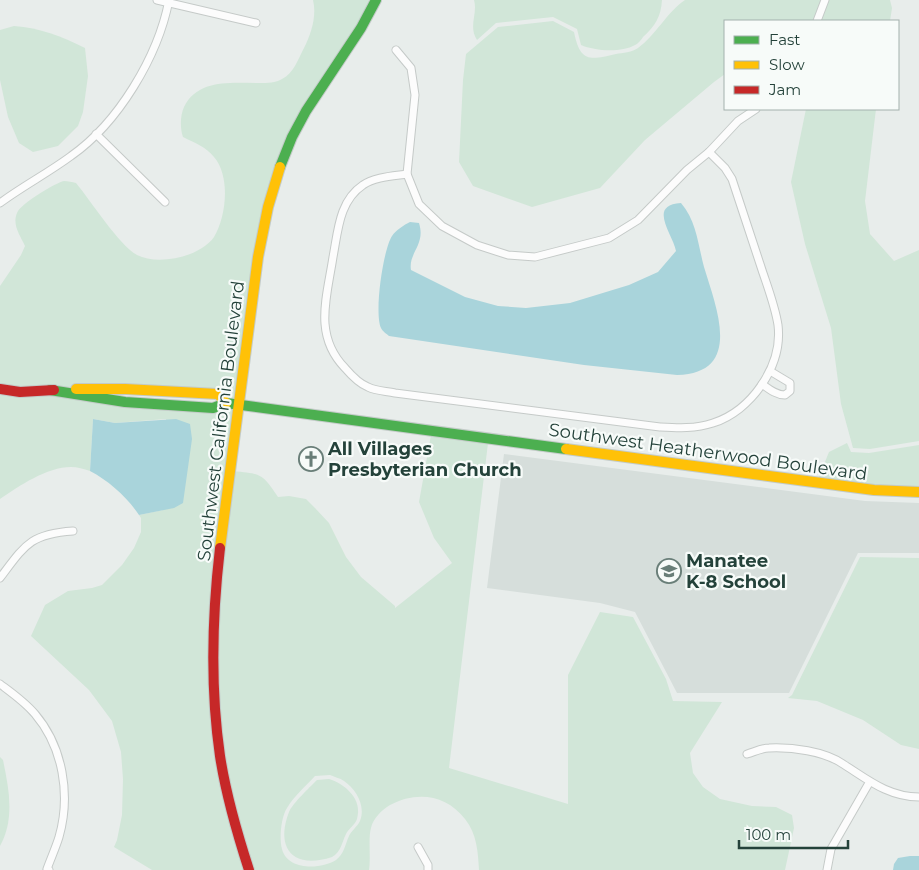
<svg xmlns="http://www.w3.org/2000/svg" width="919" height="870" font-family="Montserrat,sans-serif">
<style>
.built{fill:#d6dedb}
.green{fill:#d1e6d8;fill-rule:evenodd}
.water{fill:#a9d4db}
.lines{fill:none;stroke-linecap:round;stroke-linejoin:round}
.street-casing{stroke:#c5cac8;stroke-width:9}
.fast-casing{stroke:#c3cbc8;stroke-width:12}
.slow-casing{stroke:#c3cbc8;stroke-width:12}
.jam-casing{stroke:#c3cbc8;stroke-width:12}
.street{stroke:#fcfcfc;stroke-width:7}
.fast{stroke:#4caf50;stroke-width:10}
.slow{stroke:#ffc107;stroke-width:10}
.jam{stroke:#c62828;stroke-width:10}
.labels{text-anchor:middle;stroke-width:4.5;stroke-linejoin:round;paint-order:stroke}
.street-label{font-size:18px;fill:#24423a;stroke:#f7fbf9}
.poi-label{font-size:18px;font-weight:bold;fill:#24423a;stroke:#f7fbf9;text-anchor:start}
</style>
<rect width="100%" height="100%" fill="#e8edeb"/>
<path class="built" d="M 504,454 L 865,501 L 919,503 L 919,553 L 858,553 L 789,693 L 677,693 L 635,612 L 600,603 L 487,588 Z"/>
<g class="green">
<path d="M 313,0 L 372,0 L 271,184 L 264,201 L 235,400 L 121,390 L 121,398 L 234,409 L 211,697 L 245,870 L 152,870 L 114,847 L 117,840 L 122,815 L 123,779 L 121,752 L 112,721 L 89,690 L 31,636 L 45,605 L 68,591 L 92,588 L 102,585 L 122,565 L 134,548 L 141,532 L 141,518 L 139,515 L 163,510 L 166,419 L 115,423 L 93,419 L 90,471 C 84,469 77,467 71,467 C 47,467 19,486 0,499 L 0,286 L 21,255 L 25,246 C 20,235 12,225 17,213 C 20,204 55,183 64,181 C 68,181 72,182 76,183 C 91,201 119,245 137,255 C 158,266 200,257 214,237 C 226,217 231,177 214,157 C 206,147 195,143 183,137 C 180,128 180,116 184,107 C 198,78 233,83 260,83 C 267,83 276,83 282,79 C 294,73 298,59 304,48 C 311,34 317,16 313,0 Z"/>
<path d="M 474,0 L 662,0 C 661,17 655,26 643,37 C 641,40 638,44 635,45 C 621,53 595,51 581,45 L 577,29 L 553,17 L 496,23 L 477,40 C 468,26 478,14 474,0 Z"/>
<path d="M 685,0 L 890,0 L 892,8 L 890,21 L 725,21 L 725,74 L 714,82 L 645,140 L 600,188 L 532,207 L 473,186 L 459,162 L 463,80 L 466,54 L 498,27 L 553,21 L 574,32 C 580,61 588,61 616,54 C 622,53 633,52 638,48 C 655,36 668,11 685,0 Z"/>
<path d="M 14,26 C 40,28 61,36 85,48 L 88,76 L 83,112 L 78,126 L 58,146 L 33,152 L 19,143 L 8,117 L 0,80 L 0,30 Z"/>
<path d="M 806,109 L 876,109 L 865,201 L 870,234 L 894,261 L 919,250 L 919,441 L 870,449 L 853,448 L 841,404 L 831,328 L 805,244 L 791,182 Z"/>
<path d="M 431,435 L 488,443 L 449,768 L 568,804 L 568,675 L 600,612 L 633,617 L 666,679 L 673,701 L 722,702 L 690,753 L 693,773 L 703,787 L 720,799 L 752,806 L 776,807 L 792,815 L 794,828 L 785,870 L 479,870 C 478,852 477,834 465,819 C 446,794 416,791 390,805 C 382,810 373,818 371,828 C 368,838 371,858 369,870 L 253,870 C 241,832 230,795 224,756 C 209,661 221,565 233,471 C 261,474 262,473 278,497 L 289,496 L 306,499 L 315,508 L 329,523 L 346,557 L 361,577 L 395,606 L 395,608 L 452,563 L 434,538 L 419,502 ZM 330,775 C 334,777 340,778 344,781 C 356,789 366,806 360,821 C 357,827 351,831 349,836 C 345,845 344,854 336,860 C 320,870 287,870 282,849 C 279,839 281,817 287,808 C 294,796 306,786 315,776 Z"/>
<path d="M 847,443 L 851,452 L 869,453 L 919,445 L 919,488 L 886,487 L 818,479 L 829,452 Z"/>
<path d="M 860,557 L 919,558 L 919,749 L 901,745 L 863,720 L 817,701 L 788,698 L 792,695 Z"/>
<path d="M 0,757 L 3,760 C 9,789 15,819 0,846 Z"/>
<path d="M 329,779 C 345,784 363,799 357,819 C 355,825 348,829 346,834 C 342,842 341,852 332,857 C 293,870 275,848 289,812 C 293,803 309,788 317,780 Z"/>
</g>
<g class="water">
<path d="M 681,203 C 697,222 698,245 704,267 C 716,307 744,373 677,375 L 584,365 L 389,336 C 387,334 382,331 381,328 C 374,313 383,250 392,236 C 396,230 404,225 410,222 L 419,223 C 426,245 408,253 411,270 L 465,297 L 498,306 L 526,308 L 570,303 L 629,285 L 658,272 L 676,251 C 673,234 647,205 681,203 Z"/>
<path d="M 93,419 L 115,423 L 176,419 L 190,424 L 192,439 L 183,503 L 174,508 L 139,515 C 127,497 109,481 90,471 Z"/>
<path d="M 910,856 L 919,856 L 919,870 L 893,870 L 894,864 L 898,858 Z"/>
</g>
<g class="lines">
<defs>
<g id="street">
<path d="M 157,0 L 256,23"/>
<path d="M 817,21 L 825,0"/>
<path d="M 396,50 L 411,68 L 415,95 L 407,174 L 419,204 L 442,226 L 477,245 L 508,255 L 535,257 L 609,238 L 638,220 L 687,170 L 709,152 L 738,121 L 756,109"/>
<path d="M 96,134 L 165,202"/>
<path d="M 407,174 C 393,176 374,177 363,185 C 339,201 338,231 333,257 C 327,297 313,335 345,368 C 351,375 360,384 368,387 C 376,391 386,391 395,393 L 660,427 C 678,428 695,429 713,423 C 751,411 783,366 778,325 C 775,306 768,288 762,270 C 752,240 742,209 732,179 L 725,168 L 709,152"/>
<path d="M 0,203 C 23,186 48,173 71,156 C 118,123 158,57 169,0"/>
<path d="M 762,384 C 769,389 776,395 785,395 L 790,391 L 790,383 L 770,371"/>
<path d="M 0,578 C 25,545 30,534 73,531"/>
<path d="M 0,684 C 12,693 25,702 35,714 C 63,747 71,795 59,837 C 56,847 51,858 47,869 L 49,870"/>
<path d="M 747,754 C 754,752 762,748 769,748 C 792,747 824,751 843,764 C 867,779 888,797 919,797"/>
<path d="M 418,847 L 428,865 L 428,870"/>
<path d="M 827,870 L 831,849 L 869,783"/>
</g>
<g id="fast">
<path d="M 280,167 L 292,137 L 306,111 L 361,28 L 376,0"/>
<path d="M 50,390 L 125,402 L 213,408 L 226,403 L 566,449"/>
</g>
<g id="slow">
<path d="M 76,389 L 125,389 L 218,394 L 226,403"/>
<path d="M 566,449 L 874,490 L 919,492"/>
<path d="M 220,548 L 258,257 L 268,207 L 280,167"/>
</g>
<g id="jam">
<path d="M 0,389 L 20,392 L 54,390"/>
<path d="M 220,548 C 212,617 210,687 220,756 C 226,795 237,833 249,870"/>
</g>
</defs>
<use href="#street" class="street-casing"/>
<use href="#fast" class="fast-casing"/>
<use href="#slow" class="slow-casing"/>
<use href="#jam" class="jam-casing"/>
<use href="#street" class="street"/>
<use href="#fast" class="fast"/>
<use href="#slow" class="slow"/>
<use href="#jam" class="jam"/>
</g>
<defs>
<symbol id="church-ring" viewBox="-11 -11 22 22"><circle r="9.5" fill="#f7fbf9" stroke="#697e78" stroke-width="1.5"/><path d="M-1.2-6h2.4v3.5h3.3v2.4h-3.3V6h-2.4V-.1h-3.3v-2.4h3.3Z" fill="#697e78"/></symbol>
<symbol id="school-ring" viewBox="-11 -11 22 22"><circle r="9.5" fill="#f7fbf9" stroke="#697e78" stroke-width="1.5"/><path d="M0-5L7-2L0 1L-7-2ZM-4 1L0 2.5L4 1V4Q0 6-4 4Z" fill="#697e78"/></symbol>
</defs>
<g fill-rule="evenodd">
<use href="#church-ring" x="297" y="445" width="28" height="28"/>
<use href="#school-ring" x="655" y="557" width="28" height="28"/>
</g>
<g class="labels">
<g class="street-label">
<text transform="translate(221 421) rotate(-83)" y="6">Southwest California Boulevard</text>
<text transform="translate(708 452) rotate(8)" y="6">Southwest Heatherwood Boulevard</text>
</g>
<g class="poi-label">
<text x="328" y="455">All Villages<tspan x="328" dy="21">Presbyterian Church</tspan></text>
<text x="686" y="567">Manatee<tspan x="686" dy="21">K-8 School</tspan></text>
</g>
</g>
<rect x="724" y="20" width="175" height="90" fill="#f7fbf9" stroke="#a3b1ad"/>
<rect x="734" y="36" width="25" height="8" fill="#4caf50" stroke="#a3b1ad"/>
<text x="769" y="45" font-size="15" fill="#24423a">Fast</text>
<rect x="734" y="61" width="25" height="8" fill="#ffc107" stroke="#a3b1ad"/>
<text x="769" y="70" font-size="15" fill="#24423a">Slow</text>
<rect x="734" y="86" width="25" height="8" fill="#c62828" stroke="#a3b1ad"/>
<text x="769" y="95" font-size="15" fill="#24423a">Jam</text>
<path d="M739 840v8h109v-8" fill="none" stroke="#24423a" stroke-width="2.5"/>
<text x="746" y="840" font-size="15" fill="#24423a" stroke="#f7fbf9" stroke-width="4" paint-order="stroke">100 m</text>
</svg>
